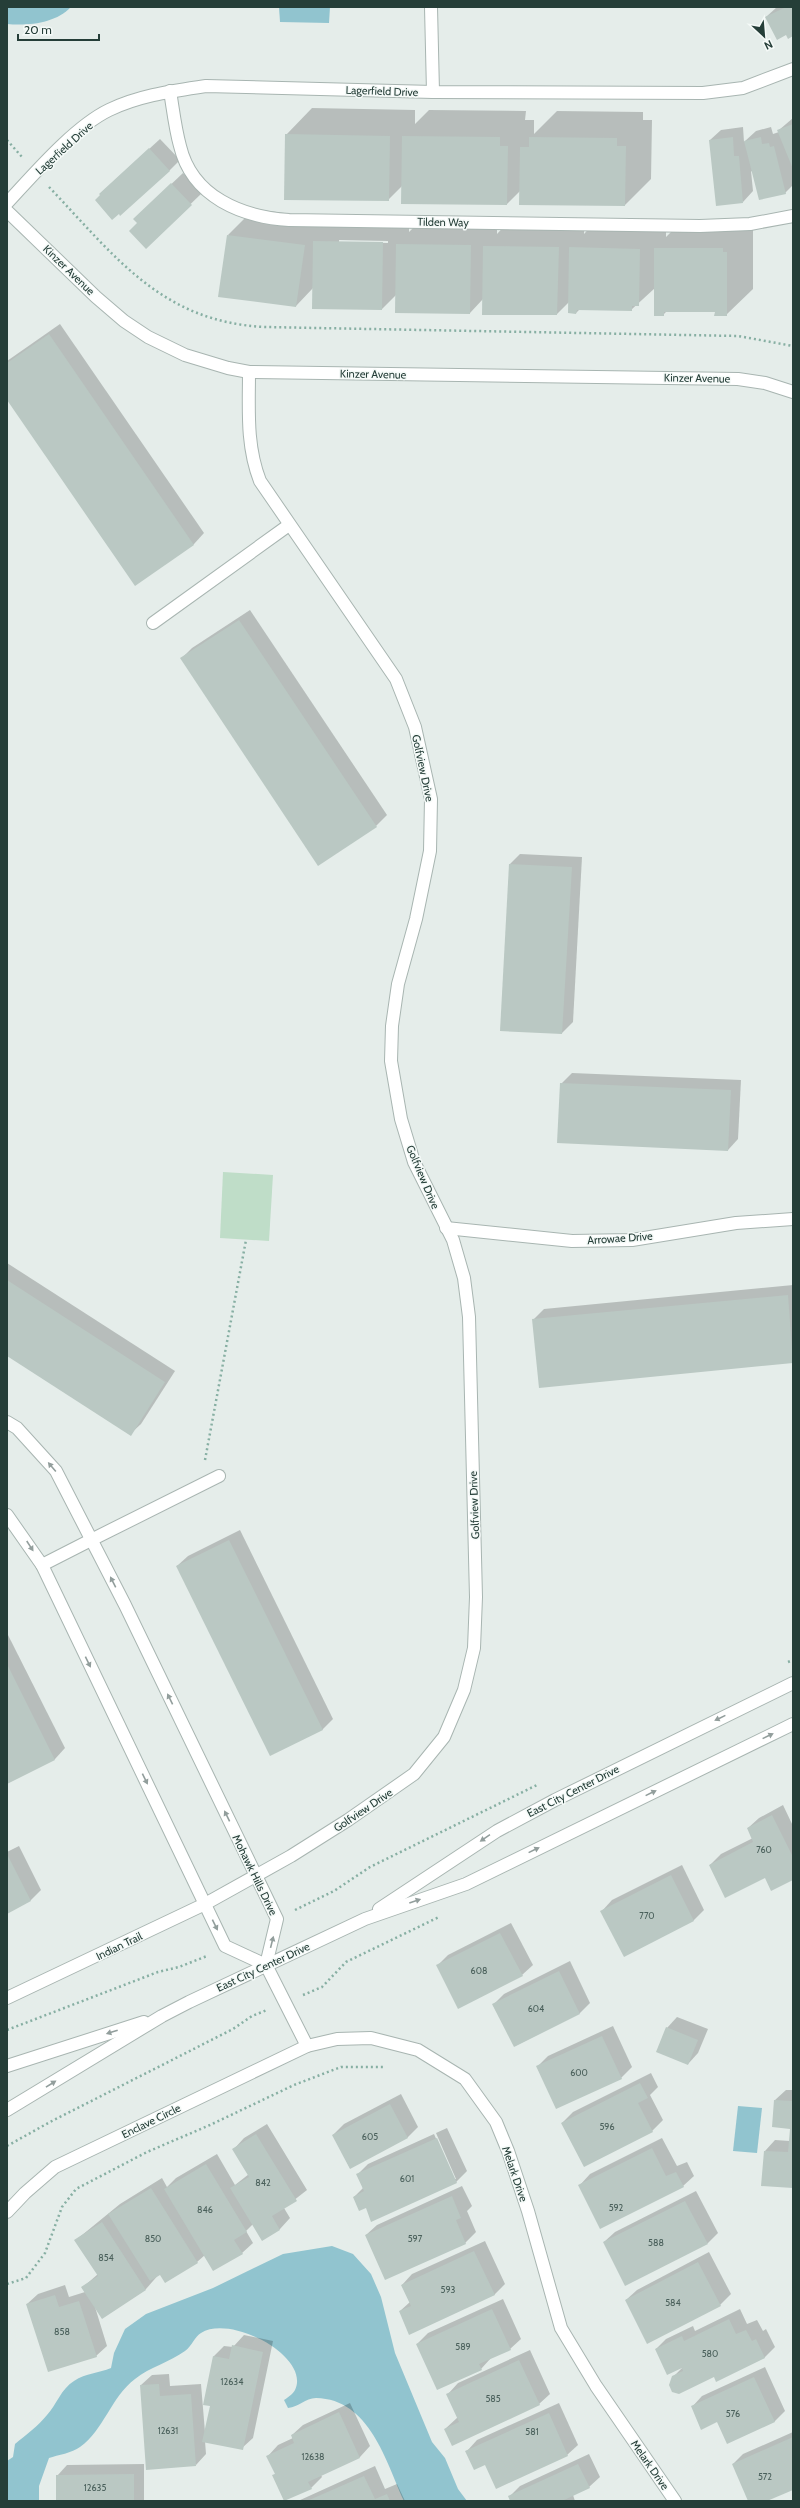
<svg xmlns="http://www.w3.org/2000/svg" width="800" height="2508" font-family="Cabin,sans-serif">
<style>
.green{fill:#bfddc8}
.water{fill:#91c4cf}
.shadow{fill:#0003;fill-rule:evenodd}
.building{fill:#bac8c3}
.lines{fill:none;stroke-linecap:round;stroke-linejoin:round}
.service-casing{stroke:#a8b5b1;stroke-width:14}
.minor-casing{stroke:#a8b5b1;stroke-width:14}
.tertiary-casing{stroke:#a8b5b1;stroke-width:14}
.path{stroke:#87afa3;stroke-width:2.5;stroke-dasharray:2 3;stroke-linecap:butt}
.service{stroke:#fff;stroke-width:12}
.minor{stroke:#fff;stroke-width:12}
.tertiary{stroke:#fff;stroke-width:12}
.oneway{fill:#929e9c}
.labels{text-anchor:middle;stroke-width:3;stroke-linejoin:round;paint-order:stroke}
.number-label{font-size:9px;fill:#4a605b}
.street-label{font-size:11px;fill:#253e38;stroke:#f5faf8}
</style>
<rect width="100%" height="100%" fill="#e5edea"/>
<path class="green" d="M 223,1172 L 273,1175 L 269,1241 L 220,1238 Z"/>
<g class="water">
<path d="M 7,7 L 71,7 C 56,23 29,26 7,24 Z"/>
<path d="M 279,7 L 330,7 L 329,23 L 280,22 Z"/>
<path d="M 738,2106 L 762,2108 L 757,2153 L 733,2151 Z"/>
<path d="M 332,2246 L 353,2254 L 371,2274 L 381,2297 L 395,2353 L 432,2442 L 445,2458 L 458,2489 L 467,2501 L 404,2501 C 386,2462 370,2399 316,2398 C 305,2398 299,2407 288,2408 L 284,2400 C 287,2398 293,2394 295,2390 C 311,2357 231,2314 201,2333 C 195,2336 192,2346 185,2351 C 170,2362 150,2367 135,2379 C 111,2397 104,2430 80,2447 C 72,2453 58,2455 49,2458 L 39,2486 L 39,2501 L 7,2501 L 7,2461 L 13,2457 L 15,2444 C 26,2435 38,2426 47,2415 C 57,2404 61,2389 74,2381 C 86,2373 99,2373 111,2368 L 114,2353 L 125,2329 L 146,2314 L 213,2288 L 283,2254 Z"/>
</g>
<g class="shadow">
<path d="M 777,7 L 793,7 L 793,35 L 787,34 L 766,17 Z"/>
<path d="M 312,108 L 415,110 L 415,124 L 429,110 L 526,111 L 525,120 L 534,120 L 534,134 L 557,111 L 643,112 L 643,120 L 652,120 L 651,179 L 625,205 L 521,190 L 507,204 L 402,186 L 388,200 L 286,135 Z"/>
<path d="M 793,118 L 793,185 L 785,193 L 751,171 L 753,191 L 743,202 L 710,140 L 721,130 L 743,127 L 744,142 L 756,131 L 771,127 L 773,134 L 779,132 L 779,130 Z"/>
<path d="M 160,139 L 180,160 L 169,171 L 102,195 L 100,194 Z"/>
<path d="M 183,173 L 202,193 L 146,247 L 138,223 L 145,209 Z"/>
<path d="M 254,209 L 330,219 L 409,216 L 409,232 L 423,218 L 497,219 L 497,234 L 510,220 L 584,221 L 584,234 L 596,221 L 666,223 L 666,237 L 681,222 L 753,226 L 753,289 L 726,315 L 716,311 L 667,311 L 663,315 L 655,288 L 631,310 L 580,309 L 576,313 L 569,302 L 557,314 L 483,299 L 470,313 L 396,295 L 382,309 L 313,288 L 296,306 L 228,235 ZM 339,240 L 388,241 L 388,243 L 339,242 Z"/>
<path d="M 60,324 L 204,533 L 194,544 L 135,584 L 7,398 L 7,361 Z"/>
<path d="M 250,610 L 387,815 L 376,826 L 182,658 L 192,648 Z"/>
<path d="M 520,854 L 582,857 L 573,1022 L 562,1033 L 510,864 Z"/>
<path d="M 572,1073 L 741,1080 L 738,1139 L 728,1150 L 561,1084 Z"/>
<path d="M 7,1263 L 175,1371 L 141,1424 L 130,1434 L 7,1355 Z"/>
<path d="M 793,1285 L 793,1362 L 540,1387 L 533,1320 L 544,1309 Z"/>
<path d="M 240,1530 L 333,1719 L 322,1730 L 177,1566 L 188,1556 Z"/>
<path d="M 7,1633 L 65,1748 L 55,1759 L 7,1783 Z"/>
<path d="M 783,1805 L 793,1826 L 793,1879 L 765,1876 L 710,1865 L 721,1854 L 753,1838 L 748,1828 L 759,1818 Z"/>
<path d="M 19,1846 L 41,1890 L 31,1900 L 7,1913 L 7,1852 Z"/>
<path d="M 682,1865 L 704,1910 L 694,1920 L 624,1955 L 602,1911 L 612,1900 Z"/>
<path d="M 511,1923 L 533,1965 L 522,1975 L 438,1965 L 448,1955 Z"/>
<path d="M 570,1961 L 590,2003 L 580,2013 L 515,2046 L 493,2005 L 504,1994 Z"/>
<path d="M 677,2017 L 708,2029 L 698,2053 L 688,2064 L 667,2028 Z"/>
<path d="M 613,2026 L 632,2067 L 621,2078 L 537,2067 L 548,2056 Z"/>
<path d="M 651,2073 L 658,2087 L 650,2095 L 663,2120 L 652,2131 L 562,2123 L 573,2112 Z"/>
<path d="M 786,2090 L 793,2090 L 793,2187 L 765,2151 L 775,2140 L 790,2141 L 792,2128 L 775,2100 Z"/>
<path d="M 401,2094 L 418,2127 L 408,2137 L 350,2168 L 333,2135 L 344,2124 Z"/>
<path d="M 267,2124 L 307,2190 L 284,2208 L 290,2218 L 280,2229 L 262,2239 L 253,2224 L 246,2231 L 253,2243 L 242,2253 L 205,2255 L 197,2262 L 160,2273 L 146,2289 L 102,2318 L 95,2307 L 107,2346 L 96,2356 L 27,2304 L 38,2294 L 65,2285 L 69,2297 L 85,2292 L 82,2288 L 98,2274 L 76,2240 L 120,2204 L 162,2178 L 167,2187 L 176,2178 L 217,2154 L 235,2185 L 249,2174 L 234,2149 L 244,2138 Z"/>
<path d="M 447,2128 L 467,2171 L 456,2182 L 366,2207 L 354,2197 L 363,2188 L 358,2174 L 368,2164 L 434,2134 L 454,2179 L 456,2179 L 436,2133 Z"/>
<path d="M 662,2138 L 677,2166 L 687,2162 L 694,2176 L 683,2186 L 580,2185 L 590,2174 Z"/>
<path d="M 462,2186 L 472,2206 L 467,2211 L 476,2232 L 465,2243 L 366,2235 L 377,2225 Z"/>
<path d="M 696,2191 L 718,2233 L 708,2243 L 604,2242 L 615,2232 Z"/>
<path d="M 485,2241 L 505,2284 L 494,2295 L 400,2311 L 410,2302 L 402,2285 L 412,2274 Z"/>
<path d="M 709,2252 L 731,2294 L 720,2305 L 626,2300 L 637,2290 Z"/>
<path d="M 503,2299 L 521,2339 L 510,2349 L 491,2358 L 481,2369 L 417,2344 L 428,2333 Z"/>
<path d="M 740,2309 L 747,2324 L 757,2320 L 763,2331 L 766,2329 L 775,2347 L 764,2358 L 714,2375 L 673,2377 L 683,2367 L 656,2349 L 666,2339 L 693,2326 L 695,2331 Z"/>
<path d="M 244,2335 L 273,2341 L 253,2438 L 242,2448 L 205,2441 L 206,2454 L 196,2465 L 141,2385 L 152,2375 L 169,2374 L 170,2386 L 201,2384 L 205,2432 L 211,2406 L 214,2356 L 224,2346 L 233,2347 Z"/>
<path d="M 530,2350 L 550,2394 L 539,2404 L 445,2429 L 458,2417 L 448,2394 L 458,2383 Z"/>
<path d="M 765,2367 L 785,2411 L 774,2422 L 718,2421 L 692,2407 L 702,2396 Z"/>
<path d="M 350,2403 L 370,2446 L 360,2457 L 321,2475 L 322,2477 L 311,2488 L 273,2476 L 276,2473 L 268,2456 L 278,2445 L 293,2438 L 292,2435 L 303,2425 Z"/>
<path d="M 559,2403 L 578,2445 L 567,2455 L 486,2464 L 467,2451 L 477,2440 Z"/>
<path d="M 793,2432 L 793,2489 L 765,2501 L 749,2501 L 733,2464 L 743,2454 Z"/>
<path d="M 589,2454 L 600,2477 L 589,2487 L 573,2495 L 575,2501 L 511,2501 L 509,2497 L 520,2486 Z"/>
<path d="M 144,2464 L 144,2501 L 57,2501 L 57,2476 L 67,2465 Z"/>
<path d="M 375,2466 L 385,2489 L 397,2484 L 405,2501 L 298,2501 Z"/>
</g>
<g class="building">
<path d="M 786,7 L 793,7 L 793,36 L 788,39 L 786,35 L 777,40 L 765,17 Z"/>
<path d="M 793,124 L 793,169 L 777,130 Z"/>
<path d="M 285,134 L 390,136 L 389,201 L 284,200 Z"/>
<path d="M 402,136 L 500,137 L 500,146 L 508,146 L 507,205 L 401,204 Z"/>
<path d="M 529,137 L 617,138 L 617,146 L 626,146 L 625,206 L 519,205 L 520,147 L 529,147 Z"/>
<path d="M 733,137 L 734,156 L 739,156 L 743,203 L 716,206 L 709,140 Z"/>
<path d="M 761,137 L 762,144 L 769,143 L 770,147 L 774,146 L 786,194 L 759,200 L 744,141 Z"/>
<path d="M 149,148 L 170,171 L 120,216 L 119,214 L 112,220 L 95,200 L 100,195 L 99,194 Z"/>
<path d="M 171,183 L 192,205 L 146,249 L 129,231 L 137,223 L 133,219 Z"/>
<path d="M 227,235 L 305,245 L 296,307 L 218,297 Z"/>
<path d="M 313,241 L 383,242 L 382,310 L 312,309 Z"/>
<path d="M 396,244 L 471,245 L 470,314 L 395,313 Z"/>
<path d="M 483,246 L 559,247 L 557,315 L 482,315 Z"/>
<path d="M 569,247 L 640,249 L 639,306 L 632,306 L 632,311 L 577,310 L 576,314 L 568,313 Z"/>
<path d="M 654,248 L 723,248 L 723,252 L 727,252 L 727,316 L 714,316 L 715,312 L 664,312 L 664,316 L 654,316 Z"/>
<path d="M 49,334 L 194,545 L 135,586 L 7,400 L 7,363 Z"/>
<path d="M 239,620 L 377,827 L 318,866 L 180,658 Z"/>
<path d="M 509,864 L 572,867 L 562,1034 L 500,1031 Z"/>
<path d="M 560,1083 L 731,1090 L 728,1151 L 557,1143 Z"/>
<path d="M 7,1280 L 165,1382 L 131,1436 L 7,1356 Z"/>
<path d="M 788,1295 L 793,1363 L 539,1388 L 532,1319 Z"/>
<path d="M 229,1540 L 323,1730 L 270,1756 L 176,1566 Z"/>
<path d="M 7,1664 L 55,1760 L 7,1784 Z"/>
<path d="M 772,1815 L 793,1857 L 793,1880 L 771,1891 L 765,1878 L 725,1898 L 709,1865 L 753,1842 L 747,1828 Z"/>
<path d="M 7,1854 L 31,1901 L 7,1914 Z"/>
<path d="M 671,1875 L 694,1921 L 624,1957 L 600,1911 Z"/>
<path d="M 500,1933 L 523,1976 L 458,2009 L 436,1965 Z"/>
<path d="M 559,1971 L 580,2014 L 514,2047 L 492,2004 Z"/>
<path d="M 666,2027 L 698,2040 L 688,2065 L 656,2052 Z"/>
<path d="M 602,2036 L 622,2079 L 556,2109 L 536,2066 Z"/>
<path d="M 640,2083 L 648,2098 L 638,2103 L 653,2132 L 584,2167 L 561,2123 Z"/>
<path d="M 774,2100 L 793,2101 L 793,2188 L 761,2186 L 764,2151 L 788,2152 L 790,2129 L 772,2127 Z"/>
<path d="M 390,2104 L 408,2138 L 350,2169 L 332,2135 Z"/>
<path d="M 256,2134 L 297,2201 L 272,2216 L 280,2230 L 262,2241 L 230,2188 L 249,2177 L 232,2149 Z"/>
<path d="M 437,2138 L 457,2183 L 371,2222 L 366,2208 L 359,2211 L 353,2197 L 364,2191 L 356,2174 Z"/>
<path d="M 652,2148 L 666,2176 L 676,2172 L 684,2187 L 600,2229 L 578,2185 Z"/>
<path d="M 206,2164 L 247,2232 L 234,2240 L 243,2254 L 213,2271 L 164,2189 Z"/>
<path d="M 151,2188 L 198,2263 L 165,2283 L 160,2275 L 150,2281 L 108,2214 Z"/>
<path d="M 452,2196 L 461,2218 L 456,2220 L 466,2244 L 385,2280 L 365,2235 Z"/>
<path d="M 685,2201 L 708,2244 L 625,2286 L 603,2242 Z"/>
<path d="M 102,2222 L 146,2290 L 102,2319 L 81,2287 L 98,2276 L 74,2240 Z"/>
<path d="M 474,2251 L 495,2295 L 409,2335 L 399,2311 L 411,2306 L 401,2285 Z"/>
<path d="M 698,2262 L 721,2306 L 647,2344 L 625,2300 Z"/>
<path d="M 55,2295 L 59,2307 L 79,2301 L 97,2357 L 48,2372 L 26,2304 Z"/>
<path d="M 492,2309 L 511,2350 L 479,2364 L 482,2370 L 437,2390 L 416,2344 Z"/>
<path d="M 729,2319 L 736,2334 L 746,2330 L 752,2341 L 756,2339 L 765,2358 L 716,2382 L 714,2377 L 679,2394 L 672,2392 L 669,2385 L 672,2376 L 683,2371 L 682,2368 L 667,2375 L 655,2349 L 682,2336 L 684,2341 Z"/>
<path d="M 232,2345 L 263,2352 L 243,2450 L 202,2442 L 210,2406 L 203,2405 L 213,2356 L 229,2359 Z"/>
<path d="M 519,2360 L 540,2405 L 452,2446 L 444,2429 L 459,2422 L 446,2394 Z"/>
<path d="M 754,2377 L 775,2422 L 727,2444 L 717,2422 L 701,2430 L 691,2406 Z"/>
<path d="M 159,2384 L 160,2396 L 191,2394 L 196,2466 L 146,2470 L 140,2385 Z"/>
<path d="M 339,2412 L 360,2458 L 308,2482 L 312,2489 L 284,2501 L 272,2475 L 275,2474 L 266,2456 L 294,2443 L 291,2435 Z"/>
<path d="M 549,2413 L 568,2456 L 496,2489 L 485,2465 L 474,2470 L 465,2451 Z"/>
<path d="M 793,2437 L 793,2490 L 767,2501 L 748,2501 L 732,2464 Z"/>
<path d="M 578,2464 L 590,2488 L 562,2501 L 510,2501 L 508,2496 Z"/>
<path d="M 134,2474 L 134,2501 L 56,2501 L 56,2475 Z"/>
<path d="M 364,2476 L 375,2499 L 387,2494 L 390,2501 L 307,2501 Z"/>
</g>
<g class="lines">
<defs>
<path id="service" d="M 91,1540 L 219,1476"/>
<g id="minor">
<path d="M 431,7 L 433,92"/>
<path d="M 170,91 C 173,109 175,128 180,146 C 192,197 242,217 289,220 L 700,226 L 750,224 L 793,216"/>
<path d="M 7,203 C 34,174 74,127 109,110 C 140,95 173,91 206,86 L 433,92 L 703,93 L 743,88 L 793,69"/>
<path d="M 7,211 L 96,297 L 124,321 L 148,337 L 185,355 L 228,368 L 249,372 L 738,379 L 765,383 L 793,392"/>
<path d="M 153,623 L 289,525"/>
<path d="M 446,1228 L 572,1241 L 632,1240 L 736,1223 L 793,1219"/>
<path d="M 7,1422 L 17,1428 L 56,1471 L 125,1605 L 277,1919 L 266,1965"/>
<path d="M 7,1515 L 42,1565 L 225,1946 L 266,1965"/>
<path d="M 42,1565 L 91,1540"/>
<path d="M 266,1965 L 307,2046"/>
<path d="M 7,1998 L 205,1904 L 291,1856 L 348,1820 L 414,1774 L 444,1737 L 464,1690 L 474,1648 L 476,1597 L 469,1317 L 464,1278 L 453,1240 L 414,1162 L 401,1119 L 391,1061 L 392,1026 L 398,984 L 416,919 L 430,851 L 431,799 L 415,727 L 396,679 L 260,481 C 246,445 249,409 249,372"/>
<path d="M 7,2212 L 25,2193 L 55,2167 L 307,2046 L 337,2039 L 371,2038 L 418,2050 L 465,2079 L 496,2122 L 508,2151 L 528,2211 L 561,2328 L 596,2386 L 675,2501"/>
</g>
<g id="tertiary">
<path d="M 379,1909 L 497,1831 L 555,1800 L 793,1683"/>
<path d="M 7,2066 L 144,2022"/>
<path d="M 7,2110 L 162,2016 L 189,2002 L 365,1919 L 466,1884 L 793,1724"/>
</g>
</defs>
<use href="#service" class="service-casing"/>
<use href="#minor" class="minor-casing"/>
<use href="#tertiary" class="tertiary-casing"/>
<g class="path">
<path d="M 7,140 L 22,157"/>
<path d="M 49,187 C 115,256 161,322 265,327 L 738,336 L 793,346"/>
<path d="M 205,1460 L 246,1240"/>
<path d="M 788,1662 L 793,1660"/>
<path d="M 295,1910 L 334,1891 L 370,1867 L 539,1784"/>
<path d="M 303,1995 L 322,1987 L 346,1962 L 439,1917"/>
<path d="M 7,2030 L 158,1972 L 179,1967 L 207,1956"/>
<path d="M 7,2146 L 50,2122 L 233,2029 L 252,2016 L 267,2010"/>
<path d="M 7,2284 L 26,2278 L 45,2253 L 62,2207 L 76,2189 L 147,2152 L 210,2125 L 294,2085 L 341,2067 L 384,2067"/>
</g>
<use href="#service" class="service"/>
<use href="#minor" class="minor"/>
<use href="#tertiary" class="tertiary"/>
</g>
<defs><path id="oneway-solid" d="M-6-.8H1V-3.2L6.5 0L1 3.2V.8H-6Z"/></defs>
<g class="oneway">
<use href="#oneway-solid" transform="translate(52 1467) rotate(-130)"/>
<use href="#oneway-solid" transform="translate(30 1546) rotate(57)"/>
<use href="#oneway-solid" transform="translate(113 1582) rotate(-117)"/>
<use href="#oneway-solid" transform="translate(88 1662) rotate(64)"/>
<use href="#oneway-solid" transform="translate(170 1699) rotate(-116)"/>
<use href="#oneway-solid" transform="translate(720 1718) rotate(154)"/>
<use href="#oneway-solid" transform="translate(768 1736) rotate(-26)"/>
<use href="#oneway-solid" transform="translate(145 1779) rotate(64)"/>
<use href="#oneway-solid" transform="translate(651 1793) rotate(-26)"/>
<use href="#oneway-solid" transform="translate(227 1816) rotate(-116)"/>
<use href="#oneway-solid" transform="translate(485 1838) rotate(146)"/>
<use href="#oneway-solid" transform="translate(534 1850) rotate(-26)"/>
<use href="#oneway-solid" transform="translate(415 1901) rotate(-19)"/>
<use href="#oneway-solid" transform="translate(215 1925) rotate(64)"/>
<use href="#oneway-solid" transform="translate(272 1942) rotate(-76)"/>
<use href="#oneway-solid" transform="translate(112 2032) rotate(162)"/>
<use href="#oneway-solid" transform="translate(51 2084) rotate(-32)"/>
</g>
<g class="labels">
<g class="number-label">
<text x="764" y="1853">760</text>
<text x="647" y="1919">770</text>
<text x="479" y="1974">608</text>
<text x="536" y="2012">604</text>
<text x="579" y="2076">600</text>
<text x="607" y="2130">596</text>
<text x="370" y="2140">605</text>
<text x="407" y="2182">601</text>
<text x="263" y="2186">842</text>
<text x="616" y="2211">592</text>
<text x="205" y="2213">846</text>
<text x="153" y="2242">850</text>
<text x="415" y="2242">597</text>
<text x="656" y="2246">588</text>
<text x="106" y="2261">854</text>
<text x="448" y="2293">593</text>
<text x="673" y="2306">584</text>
<text x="62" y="2335">858</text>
<text x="463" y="2350">589</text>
<text x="710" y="2357">580</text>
<text x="232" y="2385">12634</text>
<text x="493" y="2402">585</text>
<text x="733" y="2417">576</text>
<text x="168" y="2434">12631</text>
<text x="532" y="2435">581</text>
<text x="313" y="2460">12638</text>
<text x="765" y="2480">572</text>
<text x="95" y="2491">12635</text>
</g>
<g class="street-label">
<text transform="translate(382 91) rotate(2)" y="4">Lagerfield Drive</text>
<text transform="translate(64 148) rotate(-42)" y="4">Lagerfield Drive</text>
<text transform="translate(443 222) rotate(1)" y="4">Tilden Way</text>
<text transform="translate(69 270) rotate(44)" y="4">Kinzer Avenue</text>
<text transform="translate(373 374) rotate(1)" y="4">Kinzer Avenue</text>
<text transform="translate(697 378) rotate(1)" y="4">Kinzer Avenue</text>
<text transform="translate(423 768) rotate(78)" y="4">Golfview Drive</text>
<text transform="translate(423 1177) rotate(67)" y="4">Golfview Drive</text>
<text transform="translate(620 1238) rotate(-4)" y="4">Arrowae Drive</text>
<text transform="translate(474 1505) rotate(-92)" y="4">Golfview Drive</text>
<text transform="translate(573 1791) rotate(-27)" y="4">East City Center Drive</text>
<text transform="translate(363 1810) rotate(-34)" y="4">Golfview Drive</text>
<text transform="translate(255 1875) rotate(64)" y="4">Mohawk Hills Drive</text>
<text transform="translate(119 1946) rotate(-26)" y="4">Indian Trail</text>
<text transform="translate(263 1967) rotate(-25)" y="4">East City Center Drive</text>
<text transform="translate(151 2121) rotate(-26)" y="4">Enclave Circle</text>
<text transform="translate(515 2174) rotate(71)" y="4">Melark Drive</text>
<text transform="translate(650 2465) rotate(55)" y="4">Melark Drive</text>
</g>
</g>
<rect width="800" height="2508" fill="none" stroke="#253e38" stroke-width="16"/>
<g transform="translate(764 36) rotate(154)" stroke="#f5faf8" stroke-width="3" paint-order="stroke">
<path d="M0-3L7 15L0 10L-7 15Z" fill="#253e38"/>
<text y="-6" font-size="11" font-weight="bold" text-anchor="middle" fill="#253e38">N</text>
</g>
<path d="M18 34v6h81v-6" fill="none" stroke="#253e38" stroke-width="2"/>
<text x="24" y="34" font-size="12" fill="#253e38" stroke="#f5faf8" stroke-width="3" paint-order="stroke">20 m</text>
</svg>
